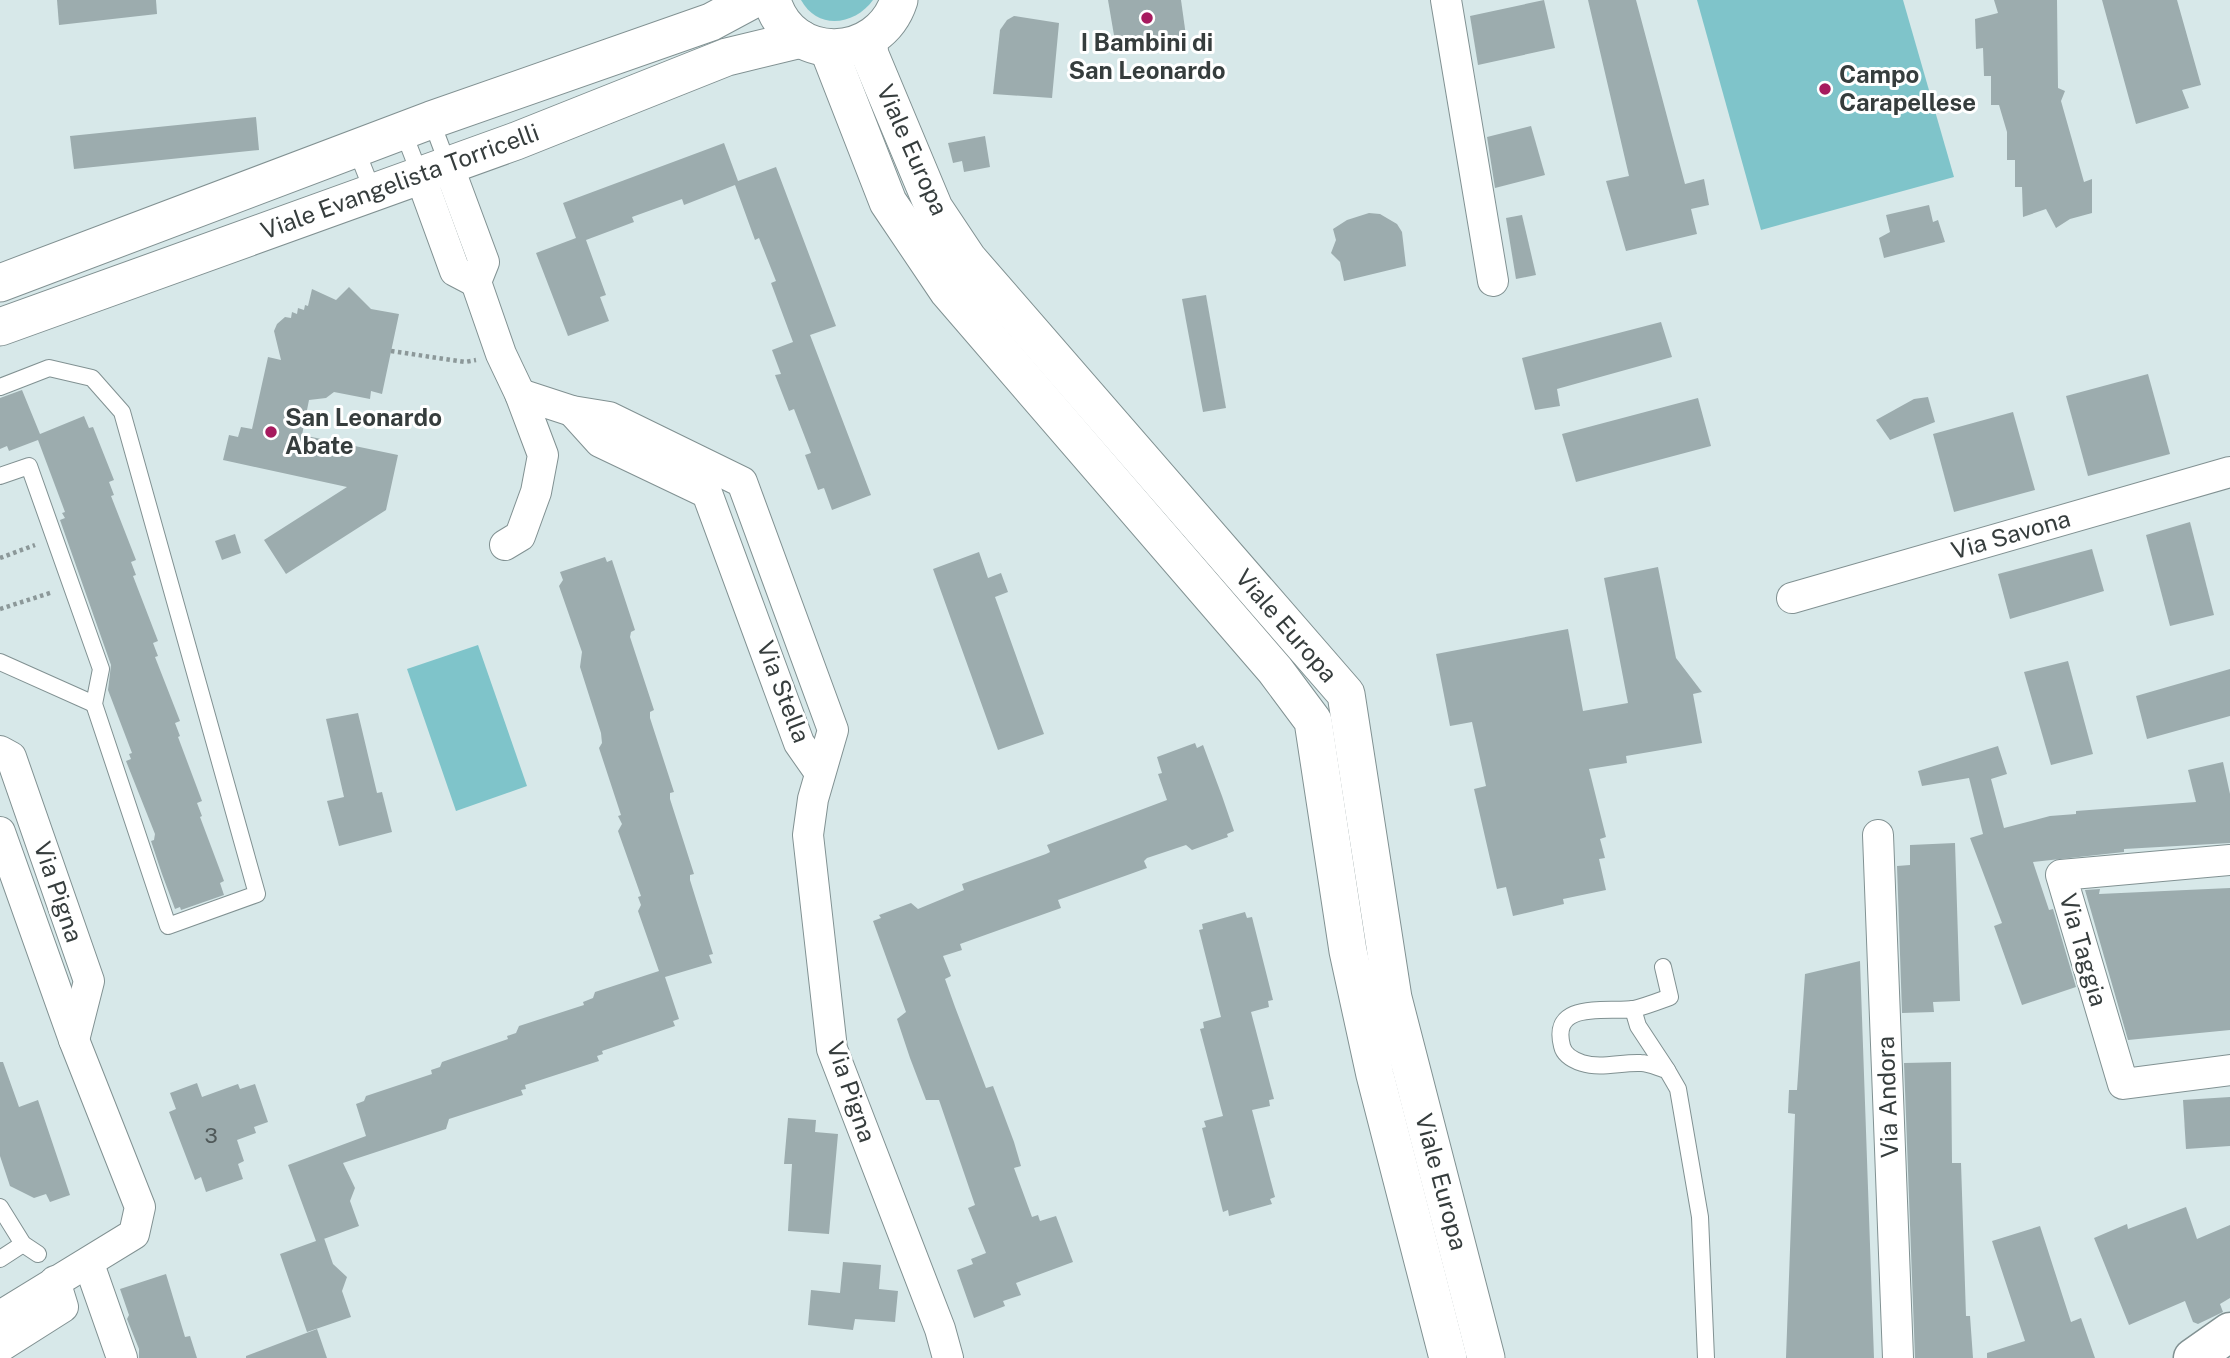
<svg xmlns="http://www.w3.org/2000/svg" width="2230" height="1358" font-family="'Public Sans',sans-serif">
<style>
.green{fill:#7fc4ca}
.building{fill:#9cacae}
.lines{fill:none;stroke-linecap:round;stroke-linejoin:round}
.service-casing{stroke:#819192;stroke-width:18}
.minor-casing{stroke:#819192;stroke-width:32}
.tertiary-casing{stroke:#819192;stroke-width:39}
.primary-casing{stroke:#819192;stroke-width:41}
.path{stroke:#8c9899;stroke-width:4.5;stroke-dasharray:3.5 3.5;stroke-linecap:butt}
.service{stroke:#fff;stroke-width:16}
.minor{stroke:#fff;stroke-width:30}
.tertiary{stroke:#fff;stroke-width:37}
.primary{stroke:#fff;stroke-width:38}
.poi-dot{fill:#a61a5e;stroke:#fff;stroke-width:2.5}
.labels{text-anchor:middle;stroke-width:6;stroke-linejoin:round;paint-order:stroke}
.number-label{font-size:21px;fill:#505959}
.poi-label{font-size:24px;font-weight:bold;fill:#363d3d;stroke:#fff;text-anchor:start}
.street-label{font-size:24px;fill:#363d3d;stroke:#fff}
</style>
<rect width="100%" height="100%" fill="#d7e8e9"/>
<g class="green">
<path d="M 801,0 L 873,0 C 855,25 818,31 801,0 Z"/>
<path d="M 1697,0 L 1903,0 L 1954,177 L 1761,230 Z"/>
<path d="M 478,645 L 527,786 L 456,811 L 407,669 Z"/>
</g>
<g class="building">
<path d="M 57,0 L 156,0 L 157,14 L 59,25 Z"/>
<path d="M 1108,0 L 1181,0 L 1186,36 L 1116,47 Z"/>
<path d="M 1544,0 L 1555,48 L 1478,65 L 1470,16 Z"/>
<path d="M 1588,0 L 1636,0 L 1685,184 L 1704,179 L 1709,205 L 1691,209 L 1697,234 L 1626,251 L 1606,181 L 1629,176 Z"/>
<path d="M 1994,0 L 2057,0 L 2058,88 L 2065,91 L 2061,101 L 2084,182 L 2092,179 L 2092,213 L 2070,219 L 2056,228 L 2046,209 L 2023,217 L 2022,187 L 2015,187 L 2015,160 L 2007,160 L 2007,132 L 1999,105 L 1991,105 L 1991,76 L 1984,76 L 1983,48 L 1976,49 L 1975,19 L 1998,13 Z"/>
<path d="M 2102,0 L 2177,0 L 2201,85 L 2182,90 L 2189,108 L 2136,124 Z"/>
<path d="M 1014,16 L 1059,23 L 1052,98 L 993,94 L 1000,30 L 1007,20 Z"/>
<path d="M 256,117 L 259,150 L 74,169 L 70,136 Z"/>
<path d="M 1531,126 L 1545,175 L 1495,188 L 1487,137 Z"/>
<path d="M 985,136 L 990,167 L 964,172 L 962,161 L 953,163 L 948,143 Z"/>
<path d="M 724,143 L 738,181 L 776,167 L 836,326 L 810,335 L 871,495 L 832,510 L 824,488 L 818,490 L 805,455 L 811,453 L 794,409 L 789,411 L 775,375 L 781,374 L 772,350 L 793,342 L 771,283 L 776,281 L 759,238 L 755,240 L 735,185 L 684,205 L 682,199 L 632,217 L 634,222 L 586,240 L 606,295 L 600,297 L 609,321 L 568,336 L 536,253 L 576,238 L 563,203 Z"/>
<path d="M 1929,205 L 1933,222 L 1938,220 L 1945,242 L 1884,258 L 1879,238 L 1890,232 L 1886,215 Z"/>
<path d="M 1369,213 L 1380,214 L 1397,224 L 1402,232 L 1406,266 L 1344,281 L 1340,262 L 1331,253 L 1336,240 L 1333,229 L 1347,220 Z"/>
<path d="M 1522,215 L 1536,275 L 1516,279 L 1506,218 Z"/>
<path d="M 349,287 L 371,309 L 399,314 L 382,394 L 371,391 L 370,399 L 334,392 L 326,398 L 309,400 L 302,435 L 398,455 L 386,510 L 286,574 L 264,540 L 347,487 L 223,460 L 229,435 L 238,437 L 241,427 L 252,429 L 268,357 L 281,360 L 274,331 L 277,324 L 285,317 L 291,318 L 292,312 L 297,314 L 298,308 L 304,310 L 305,305 L 308,306 L 312,289 L 336,300 Z"/>
<path d="M 1206,295 L 1226,408 L 1203,412 L 1182,299 Z"/>
<path d="M 1661,322 L 1672,357 L 1557,389 L 1560,406 L 1535,410 L 1522,358 Z"/>
<path d="M 2148,374 L 2170,454 L 2088,476 L 2066,396 Z"/>
<path d="M 22,390 L 40,434 L 84,416 L 89,428 L 93,427 L 114,480 L 109,482 L 114,495 L 111,496 L 136,560 L 131,562 L 136,575 L 133,576 L 158,641 L 153,643 L 158,656 L 155,657 L 180,721 L 175,723 L 180,736 L 178,737 L 202,801 L 197,803 L 202,816 L 200,817 L 224,881 L 220,883 L 224,895 L 181,910 L 180,907 L 175,909 L 162,874 L 151,841 L 154,840 L 155,834 L 126,761 L 131,759 L 129,754 L 132,753 L 108,690 L 111,665 L 60,520 L 65,518 L 62,513 L 65,512 L 38,440 L 9,451 L 7,446 L 0,449 L 0,398 Z"/>
<path d="M 1928,397 L 1935,422 L 1890,440 L 1876,420 L 1914,399 Z"/>
<path d="M 1698,398 L 1711,446 L 1576,482 L 1562,434 Z"/>
<path d="M 2013,412 L 2035,490 L 1954,512 L 1933,434 Z"/>
<path d="M 2190,522 L 2214,615 L 2170,626 L 2146,535 Z"/>
<path d="M 235,534 L 241,553 L 222,560 L 215,541 Z"/>
<path d="M 2092,549 L 2104,591 L 2010,619 L 1998,574 Z"/>
<path d="M 979,552 L 988,578 L 1001,573 L 1008,592 L 995,597 L 1044,734 L 998,750 L 933,569 Z"/>
<path d="M 605,557 L 607,562 L 612,560 L 635,630 L 631,632 L 630,637 L 654,710 L 650,712 L 650,718 L 674,792 L 670,793 L 670,799 L 694,874 L 690,875 L 690,880 L 713,954 L 709,955 L 712,963 L 665,977 L 679,1019 L 673,1021 L 675,1026 L 602,1051 L 603,1054 L 597,1056 L 599,1061 L 525,1085 L 526,1089 L 521,1090 L 523,1095 L 449,1119 L 446,1129 L 343,1163 L 355,1188 L 350,1201 L 359,1226 L 321,1240 L 324,1238 L 333,1264 L 347,1277 L 342,1291 L 351,1317 L 307,1332 L 280,1254 L 316,1241 L 288,1165 L 366,1136 L 356,1104 L 364,1101 L 366,1096 L 432,1074 L 431,1070 L 440,1067 L 442,1062 L 508,1039 L 507,1036 L 516,1033 L 519,1026 L 584,1005 L 583,1002 L 593,998 L 595,992 L 659,971 L 638,911 L 641,905 L 638,897 L 641,896 L 618,831 L 622,824 L 618,816 L 621,815 L 599,748 L 602,743 L 601,733 L 580,667 L 582,652 L 559,586 L 563,580 L 560,572 Z"/>
<path d="M 1658,567 L 1676,658 L 1702,692 L 1693,694 L 1702,743 L 1626,756 L 1627,763 L 1589,769 L 1606,837 L 1600,839 L 1605,858 L 1599,859 L 1606,890 L 1563,899 L 1564,904 L 1513,916 L 1506,887 L 1497,889 L 1474,789 L 1486,786 L 1472,722 L 1450,726 L 1436,654 L 1568,629 L 1583,711 L 1628,703 L 1604,578 Z"/>
<path d="M 2068,661 L 2093,754 L 2051,765 L 2024,672 Z"/>
<path d="M 2230,669 L 2230,716 L 2147,739 L 2136,696 Z"/>
<path d="M 358,713 L 377,793 L 382,792 L 392,832 L 339,846 L 327,801 L 344,797 L 326,719 Z"/>
<path d="M 1195,743 L 1197,748 L 1203,745 L 1222,796 L 1234,831 L 1227,834 L 1228,837 L 1192,850 L 1186,845 L 1147,858 L 1144,861 L 1147,868 L 1058,900 L 1061,908 L 960,944 L 962,950 L 943,956 L 951,976 L 945,979 L 955,1007 L 986,1088 L 993,1086 L 1014,1142 L 1021,1166 L 1014,1168 L 1032,1217 L 1038,1215 L 1040,1221 L 1056,1216 L 1073,1262 L 1016,1283 L 1021,1295 L 1003,1301 L 1005,1306 L 974,1318 L 957,1270 L 973,1264 L 971,1259 L 986,1253 L 968,1208 L 975,1205 L 939,1100 L 926,1100 L 910,1058 L 897,1019 L 906,1012 L 873,921 L 881,918 L 879,915 L 911,903 L 918,909 L 964,890 L 962,884 L 1046,854 L 1050,852 L 1047,845 L 1167,800 L 1158,774 L 1162,773 L 1157,757 Z"/>
<path d="M 1998,746 L 2007,774 L 1991,779 L 2004,828 L 2050,816 L 2076,814 L 2076,811 L 2196,802 L 2188,770 L 2223,762 L 2230,794 L 2230,843 L 2124,849 L 2124,852 L 2033,862 L 2049,910 L 2053,909 L 2076,987 L 2022,1005 L 1994,926 L 2002,923 L 1970,838 L 1983,834 L 1969,778 L 1922,786 L 1918,771 Z"/>
<path d="M 1955,843 L 1960,1001 L 1933,1002 L 1934,1012 L 1902,1013 L 1897,866 L 1910,865 L 1910,845 Z"/>
<path d="M 2230,888 L 2230,1030 L 2128,1040 L 2085,890 L 2100,889 L 2099,894 Z"/>
<path d="M 1245,912 L 1247,918 L 1252,917 L 1273,1000 L 1268,1001 L 1269,1007 L 1251,1012 L 1274,1099 L 1269,1100 L 1270,1106 L 1252,1110 L 1275,1197 L 1270,1199 L 1272,1204 L 1229,1216 L 1228,1210 L 1223,1212 L 1202,1128 L 1206,1127 L 1204,1121 L 1223,1116 L 1200,1029 L 1204,1028 L 1203,1022 L 1221,1017 L 1199,930 L 1203,929 L 1202,924 Z"/>
<path d="M 1860,961 L 1874,1358 L 1786,1358 L 1795,1114 L 1788,1113 L 1789,1090 L 1797,1090 L 1805,974 Z"/>
<path d="M 0,1062 L 3,1062 L 19,1107 L 38,1100 L 70,1195 L 50,1202 L 46,1194 L 34,1198 L 10,1186 L 0,1156 Z"/>
<path d="M 1951,1062 L 1952,1163 L 1961,1163 L 1966,1316 L 1970,1316 L 1973,1358 L 1915,1358 L 1904,1063 Z"/>
<path d="M 197,1083 L 202,1097 L 238,1084 L 240,1089 L 255,1084 L 268,1122 L 254,1127 L 256,1133 L 237,1140 L 244,1161 L 238,1164 L 243,1179 L 206,1192 L 201,1177 L 195,1180 L 169,1112 L 176,1109 L 170,1093 Z"/>
<path d="M 2230,1097 L 2230,1146 L 2186,1149 L 2183,1100 Z"/>
<path d="M 788,1118 L 816,1120 L 815,1132 L 838,1134 L 829,1234 L 788,1231 L 792,1164 L 784,1164 Z"/>
<path d="M 2186,1207 L 2197,1239 L 2230,1225 L 2230,1298 L 2220,1304 L 2223,1312 L 2198,1324 L 2193,1322 L 2185,1301 L 2129,1325 L 2094,1238 L 2127,1224 L 2128,1229 Z"/>
<path d="M 2040,1226 L 2071,1322 L 2081,1318 L 2095,1358 L 1987,1358 L 1987,1353 L 2025,1341 L 1992,1241 Z"/>
<path d="M 843,1262 L 881,1265 L 879,1289 L 898,1291 L 895,1322 L 855,1319 L 853,1330 L 808,1325 L 811,1290 L 840,1293 Z"/>
<path d="M 166,1274 L 185,1337 L 190,1336 L 197,1358 L 139,1358 L 139,1349 L 127,1319 L 129,1315 L 120,1289 Z"/>
<path d="M 317,1329 L 327,1358 L 246,1358 L 246,1356 Z"/>
</g>
<g class="lines">
<defs>
<g id="service">
<path d="M 431,120 L 448,165"/>
<path d="M 403,131 L 420,175"/>
<path d="M 356,149 L 373,192"/>
<path d="M 0,387 L 49,368 L 92,378 L 122,412 L 257,894 L 168,926 L 94,704 L 101,669 L 29,466 L 0,476"/>
<path d="M 0,662 L 94,704"/>
<path d="M 1663,967 L 1670,997 C 1659,1001 1646,1006 1634,1009 C 1610,1013 1550,999 1562,1046 C 1564,1055 1573,1060 1582,1063 C 1601,1069 1621,1062 1641,1063 C 1649,1063 1659,1068 1667,1070 L 1678,1089 L 1700,1217 L 1706,1358"/>
<path d="M 1633,1009 L 1638,1026 L 1667,1070"/>
<path d="M 0,1207 L 23,1244 L 38,1254"/>
<path d="M 0,1259 L 23,1244"/>
</g>
<g id="minor">
<path d="M 1446,0 L 1493,281"/>
<path d="M 448,165 L 484,262 L 476,282 L 501,354 L 520,394 L 543,455 L 536,492 L 520,536 L 505,545"/>
<path d="M 420,175 L 455,271 L 476,282"/>
<path d="M 520,394 L 572,411 L 609,417 L 742,482 L 833,730 L 813,799 L 808,835 L 832,1049 L 940,1329 L 948,1358"/>
<path d="M 572,411 L 600,442 L 707,493 L 799,743 L 820,773"/>
<path d="M 1792,598 L 2230,472"/>
<path d="M 0,751 L 11,757 L 89,981 L 74,1040"/>
<path d="M 0,832 L 74,1040 L 140,1207 L 134,1234 L 0,1316"/>
<path d="M 1878,835 L 1898,1358"/>
<path d="M 2230,860 L 2061,875 L 2123,1084 L 2230,1070"/>
<path d="M 89,1264 L 122,1358"/>
<path d="M 0,1347 L 63,1307 L 55,1281"/>
</g>
<g id="tertiary">
<path d="M 772,0 C 790,65 879,62 899,0"/>
<path d="M 868,40 L 870,55 L 934,208 L 968,259 L 1346,694 L 1393,998 L 1486,1358"/>
<path d="M 828,48 L 888,202 L 948,291 L 1275,670 L 1313,721 L 1348,951 L 1375,1075 L 1448,1358"/>
<path d="M 0,283 L 431,120 L 711,22 L 752,0"/>
<path d="M 0,327 L 516,141 L 727,57 L 801,39"/>
</g>
<path id="primary" d="M 2193,1358 L 2230,1332"/>
</defs>
<use href="#service" class="service-casing"/>
<use href="#minor" class="minor-casing"/>
<use href="#tertiary" class="tertiary-casing"/>
<use href="#primary" class="primary-casing"/>
<g class="path">
<path d="M 391,351 L 465,362 L 476,360"/>
<path d="M 0,558 L 35,545"/>
<path d="M 0,609 L 53,592"/>
</g>
<use href="#service" class="service"/>
<use href="#minor" class="minor"/>
<use href="#tertiary" class="tertiary"/>
<use href="#primary" class="primary"/>
</g>
<g class="poi-dot">
<circle cx="1147" cy="18" r="7"/>
<circle cx="1825" cy="89" r="7"/>
<circle cx="271" cy="432" r="7"/>
</g>
<g class="labels">
<g class="number-label">
<text x="211" y="1143">3</text>
</g>
<g class="poi-label">
<text x="1147" y="51" text-anchor="middle">I Bambini di<tspan x="1147" dy="28">San Leonardo</tspan></text>
<text x="1839" y="83">Campo<tspan x="1839" dy="28">Carapellese</tspan></text>
<text x="285" y="426">San Leonardo<tspan x="285" dy="28">Abate</tspan></text>
</g>
<g class="street-label">
<text transform="translate(912 150) rotate(66)" y="8">Viale Europa</text>
<text transform="translate(400 182) rotate(-20)" y="8">Viale Evangelista Torricelli</text>
<text transform="translate(2011 535) rotate(-16)" y="8">Via Savona</text>
<text transform="translate(1286 626) rotate(49)" y="8">Viale Europa</text>
<text transform="translate(783 692) rotate(69)" y="8">Via Stella</text>
<text transform="translate(58 892) rotate(71)" y="8">Via Pigna</text>
<text transform="translate(2083 950) rotate(74)" y="8">Via Taggia</text>
<text transform="translate(851 1092) rotate(71)" y="8">Via Pigna</text>
<text transform="translate(1888 1097) rotate(-92)" y="8">Via Andora</text>
<text transform="translate(1441 1182) rotate(75)" y="8">Viale Europa</text>
</g>
</g>
</svg>
